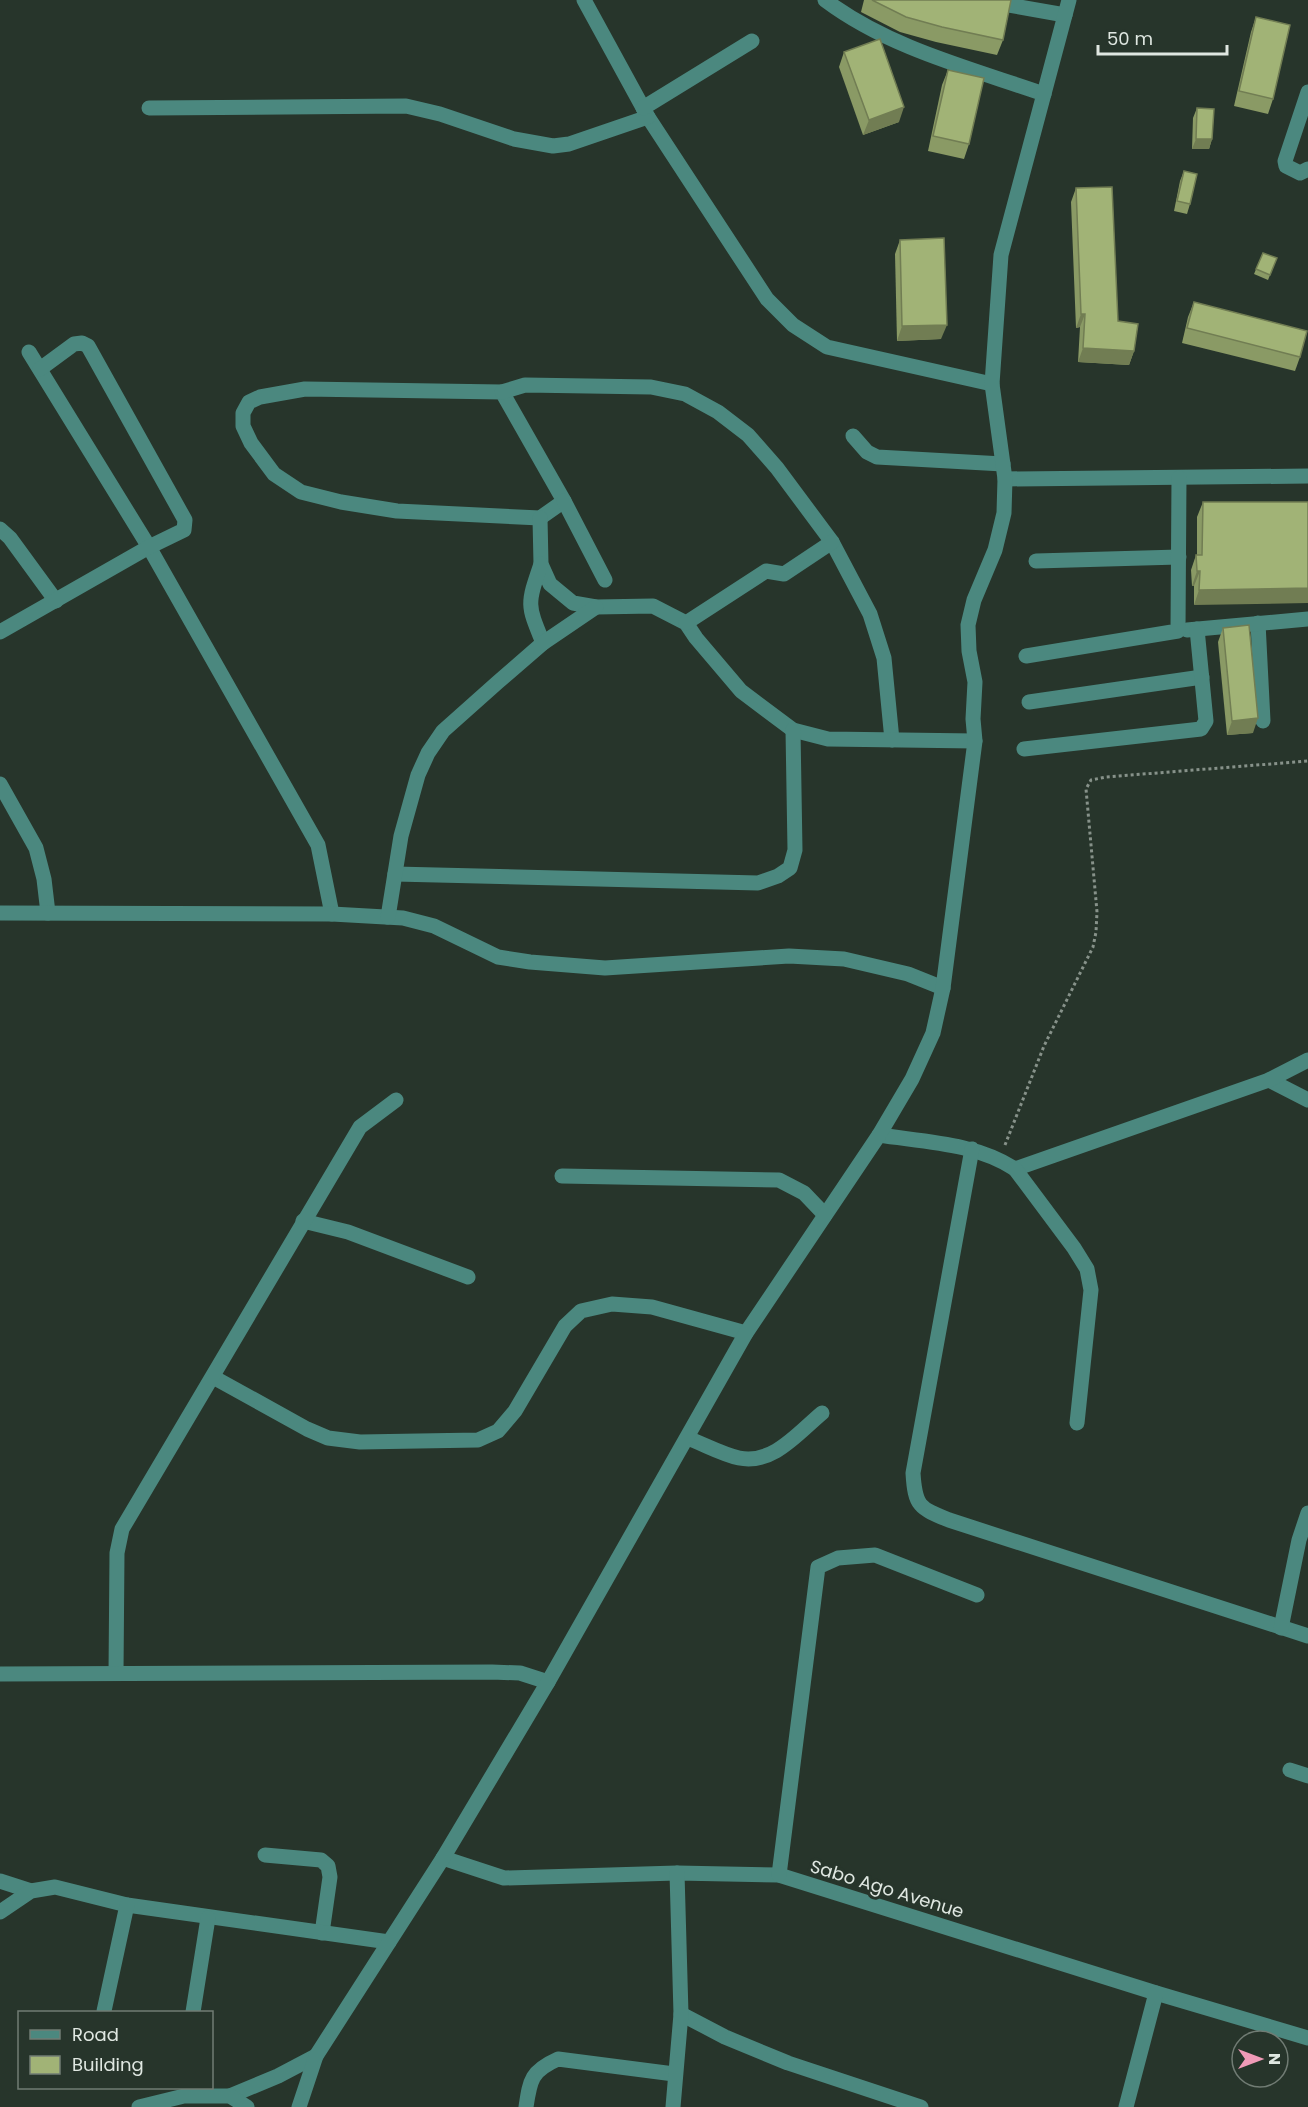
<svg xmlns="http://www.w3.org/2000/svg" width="1308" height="2107" font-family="Poppins,sans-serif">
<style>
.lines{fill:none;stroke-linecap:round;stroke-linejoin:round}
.path{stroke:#87928a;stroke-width:3;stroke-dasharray:3 3;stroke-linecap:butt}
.minor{stroke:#4b887f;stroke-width:15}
.wall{fill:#8a9a65}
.shaded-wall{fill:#717d53}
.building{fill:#a1b376;stroke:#717d53;stroke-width:1.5}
.labels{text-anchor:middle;stroke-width:6;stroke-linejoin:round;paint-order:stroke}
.street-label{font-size:18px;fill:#dfe7e1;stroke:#27352b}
</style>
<rect width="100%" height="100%" fill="#27352b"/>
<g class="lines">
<path class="path" d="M 1005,1145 L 1044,1046 L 1093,947 L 1096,932 L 1097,912 L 1086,789 L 1091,780 L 1106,777 L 1308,761"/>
<g class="minor">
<path d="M 584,0 L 648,117 L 767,299 L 793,325 L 827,347 L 992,384"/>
<path d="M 825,0 C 889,48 969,68 1044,94"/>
<path d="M 980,0 L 1065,15"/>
<path d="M 1308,92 L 1285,161 L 1286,166 L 1300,173 L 1308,169"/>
<path d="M 149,108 L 406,106 L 440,114 L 514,139 L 553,146 L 569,144 L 648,117"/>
<path d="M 643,108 L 752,41"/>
<path d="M 29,352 L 149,547 L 318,845 L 332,914"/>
<path d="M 305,389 L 502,392 L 564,501 L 540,518 L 397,511 L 341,502 L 301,492 L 274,474 L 251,443 L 243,426 L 243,413 L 249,402 L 260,397 Z"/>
<path d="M 502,392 L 525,385 L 651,387 L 685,394 L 718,412 L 748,435 L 777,468 L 832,542 L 870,614 L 884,658 L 892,740"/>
<path d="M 853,436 L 867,452 L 877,457 L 1003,464"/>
<path d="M 1005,479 L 1308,476"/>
<path d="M 564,501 L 605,580"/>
<path d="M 540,518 L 541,564 L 550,584 L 573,603 L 596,607 L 653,606 L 686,623 L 696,638 L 741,691 L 793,730 L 828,739 L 975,741"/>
<path d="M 0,529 L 10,538 L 56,601"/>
<path d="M 1036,561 L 1179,557"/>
<path d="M 541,564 C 527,605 527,604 543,643"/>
<path d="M 686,623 L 766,571 L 784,574 L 832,542"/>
<path d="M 1258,623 L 1263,721"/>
<path d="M 1187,630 L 1308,619"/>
<path d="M 0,632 L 149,547 L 184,530 L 185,520 L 88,346 L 82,343 L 74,344 L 40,369"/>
<path d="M 1026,656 L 1178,631 L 1179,478"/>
<path d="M 1029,702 L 1202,677"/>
<path d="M 1024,749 L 1201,729 L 1206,721 L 1197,629"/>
<path d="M 0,784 L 36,848 L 44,879 L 48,913"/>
<path d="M 395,874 L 758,883 L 778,876 L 790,868 L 795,850 L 793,730"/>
<path d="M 0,913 L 332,914 L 403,918 L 434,926 L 498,957 L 530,962 L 605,968 L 789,956 L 844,959 L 908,974 L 943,988"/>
<path d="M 388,917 L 401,836 L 418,775 L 428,753 L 443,731 L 498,682 L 543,643 L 596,607"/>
<path d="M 1269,1080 L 1308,1100"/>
<path d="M 879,1135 C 925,1142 975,1143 1015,1169 L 1269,1080 L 1308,1060"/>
<path d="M 972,1149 L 913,1473 C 915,1506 919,1508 949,1520 L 1308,1636"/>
<path d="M 1015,1169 L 1074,1248 L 1087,1269 L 1091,1290 L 1077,1423"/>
<path d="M 562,1176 L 779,1180 L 804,1193 L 825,1215"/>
<path d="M 303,1221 L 348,1232 L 468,1277"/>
<path d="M 213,1377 L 307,1429 L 328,1438 L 360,1442 L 478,1440 L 498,1431 L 515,1411 L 565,1326 L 581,1311 L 612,1304 L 652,1307 L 746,1333"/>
<path d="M 687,1438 C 704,1444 721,1454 739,1458 C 773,1465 798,1433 822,1413"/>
<path d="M 1281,1628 L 1299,1540 L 1308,1513"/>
<path d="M 116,1673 L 117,1553 L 122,1529 L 360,1127 L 396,1100"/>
<path d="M 0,1674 L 492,1672 L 520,1673 L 548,1682"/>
<path d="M 1290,1770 L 1308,1776"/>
<path d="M 265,1855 L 321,1860 L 328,1866 L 330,1877 L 322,1933"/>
<path d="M 443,1858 L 504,1878 L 677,1873 L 779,1875 L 1156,1993 L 1308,2038"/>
<path d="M 779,1875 L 818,1567 L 838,1558 L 875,1555 L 977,1595"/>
<path d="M 0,1881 L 31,1891"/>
<path d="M 0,1912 L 31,1891 L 55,1887 L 127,1905 L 389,1942"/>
<path d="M 104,2011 L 127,1905"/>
<path d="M 193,2012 L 208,1918"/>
<path d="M 681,2014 L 725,2037 L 788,2063 L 921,2107"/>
<path d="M 230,2096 L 278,2076 L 316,2056"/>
<path d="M 139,2107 L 184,2096 L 230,2096 L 247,2107"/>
<path d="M 299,2107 L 316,2056 L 443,1858 L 548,1682 L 746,1333 L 879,1135 L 912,1079 L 933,1033 L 943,988 L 975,741 L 973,719 L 975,682 L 969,651 L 968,625 L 974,600 L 995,550 L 1004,513 L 1005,479 L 992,384 L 1001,255 L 1069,0"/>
<path d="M 526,2107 C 530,2080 531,2071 558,2059 L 674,2074"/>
<path d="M 673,2107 L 681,2014 L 677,1873"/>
<path d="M 1126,2107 L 1156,1993"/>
</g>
</g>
<g class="wall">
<path d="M 864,0 L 1011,0 L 1003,40 L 997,55 L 936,42 L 900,32 L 861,12 Z"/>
<path d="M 1256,17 L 1273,99 L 1268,114 L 1234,106 L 1251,32 Z"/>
<path d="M 844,52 L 899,122 L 863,135 L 839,67 Z"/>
<path d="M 948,70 L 969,144 L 964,159 L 928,151 L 942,85 Z"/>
<path d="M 1197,108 L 1212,139 L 1209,149 L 1192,149 L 1193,118 Z"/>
<path d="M 1184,171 L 1190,204 L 1187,214 L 1174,211 L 1180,181 Z"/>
<path d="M 1076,188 L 1118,321 L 1134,351 L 1129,365 L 1078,362 L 1080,327 L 1076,328 L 1071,202 Z"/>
<path d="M 900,240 L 941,339 L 897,341 L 895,254 Z"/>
<path d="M 1263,253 L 1277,258 L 1268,280 L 1254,274 Z"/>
<path d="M 1194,302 L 1300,357 L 1295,371 L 1182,343 L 1188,317 Z"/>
<path d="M 1203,502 L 1308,502 L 1194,605 L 1194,586 L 1192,586 L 1191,570 L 1196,555 L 1197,555 L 1197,517 Z"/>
<path d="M 1223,628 L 1253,733 L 1227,735 L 1218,642 Z"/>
</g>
<g class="shaded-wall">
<path d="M 904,107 L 899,122 L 863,135 L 869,120 Z"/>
<path d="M 1196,139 L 1212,139 L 1209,149 L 1192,149 Z"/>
<path d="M 1081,314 L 1085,314 L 1080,327 L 1076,328 Z"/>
<path d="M 947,325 L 941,339 L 897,341 L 902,326 Z"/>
<path d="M 1083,348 L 1134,351 L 1129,365 L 1078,362 Z"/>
<path d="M 1197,571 L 1200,571 L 1194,586 L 1192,586 Z"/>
<path d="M 1308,588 L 1308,603 L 1194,605 L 1199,590 Z"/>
<path d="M 1258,718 L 1253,733 L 1227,735 L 1232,721 Z"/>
</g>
<g class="building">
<path d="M 872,0 L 1011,0 L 1003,40 L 942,27 L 906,17 Z"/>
<path d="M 1256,17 L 1290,25 L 1273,99 L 1239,91 Z"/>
<path d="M 880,39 L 904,107 L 869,120 L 844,52 Z"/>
<path d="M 948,70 L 984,78 L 969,144 L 933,136 Z"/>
<path d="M 1197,108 L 1214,109 L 1212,139 L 1196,139 Z"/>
<path d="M 1184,171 L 1197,174 L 1190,204 L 1177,201 Z"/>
<path d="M 1112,187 L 1118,321 L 1138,324 L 1134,351 L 1083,348 L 1085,314 L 1081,314 L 1076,188 Z"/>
<path d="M 944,238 L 947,325 L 902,326 L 900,240 Z"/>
<path d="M 1263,253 L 1277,258 L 1270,275 L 1256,269 Z"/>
<path d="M 1194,302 L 1307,331 L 1300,357 L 1187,328 Z"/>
<path d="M 1203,502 L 1308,502 L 1308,588 L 1199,590 L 1200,571 L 1197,571 L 1196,555 L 1202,555 Z"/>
<path d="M 1249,625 L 1258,718 L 1232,721 L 1223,628 Z"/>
</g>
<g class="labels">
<g class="street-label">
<text transform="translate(887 1889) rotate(17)" y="6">Sabo Ago Avenue</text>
</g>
</g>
<rect x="18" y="2011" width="195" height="78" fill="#27352b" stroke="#717c74" stroke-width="1.5"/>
<rect x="30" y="2030" width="30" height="9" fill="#4b887f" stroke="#717c74" stroke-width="1.5"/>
<text x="72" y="2041" font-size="18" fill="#dfe7e1">Road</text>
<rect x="30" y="2056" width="30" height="18" fill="#a1b376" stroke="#717c74" stroke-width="1.5"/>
<text x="72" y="2071" font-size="18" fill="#dfe7e1">Building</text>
<g transform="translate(1260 2059) rotate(90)"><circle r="28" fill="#27352b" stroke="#717c74" stroke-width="1.5"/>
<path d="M0-4.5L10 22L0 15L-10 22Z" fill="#f09ab7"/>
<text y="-9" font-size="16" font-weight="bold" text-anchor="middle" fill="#dfe7e1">N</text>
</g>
<path d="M1098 45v9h129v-9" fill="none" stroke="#dfe7e1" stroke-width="3"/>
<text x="1107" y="45" font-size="18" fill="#dfe7e1" stroke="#27352b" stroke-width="4.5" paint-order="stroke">50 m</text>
</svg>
